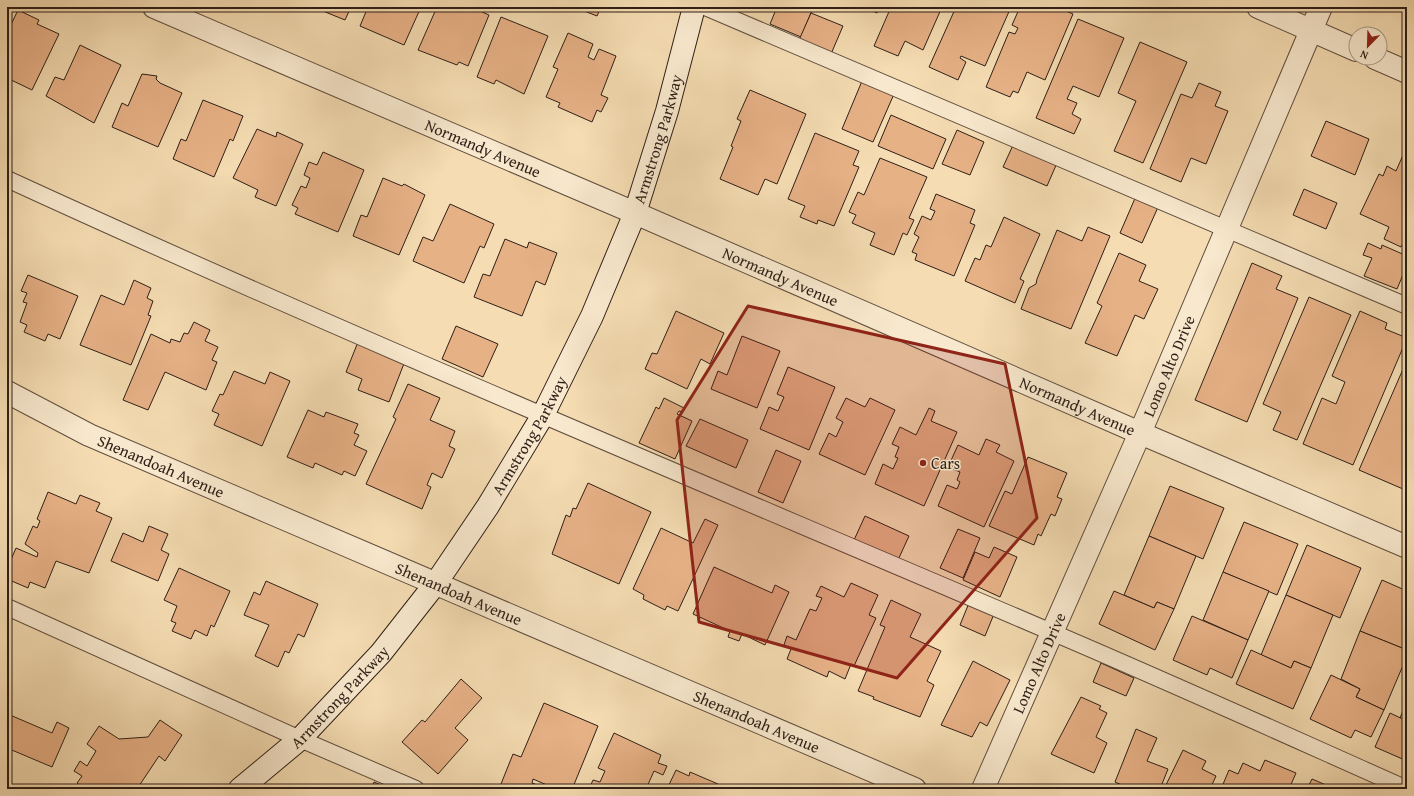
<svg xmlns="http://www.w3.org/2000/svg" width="1414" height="796" font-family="'Gentium Book Plus',serif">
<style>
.building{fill:#e7b186;stroke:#2e1f17}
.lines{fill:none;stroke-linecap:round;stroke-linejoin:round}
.lane-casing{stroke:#604e3e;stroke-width:18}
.street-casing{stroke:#604e3e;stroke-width:24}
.secondary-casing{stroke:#2e1f17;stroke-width:24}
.lane{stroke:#f8e8cd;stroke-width:16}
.street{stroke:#f8e8cd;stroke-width:22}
.secondary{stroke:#f8e8cd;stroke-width:22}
.marked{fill:#8f2418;fill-opacity:0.2;stroke:#8f2418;stroke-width:3;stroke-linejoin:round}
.poi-dot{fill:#8f2418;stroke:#f8e8cd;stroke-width:1.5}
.labels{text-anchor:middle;stroke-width:3;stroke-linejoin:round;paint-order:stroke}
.street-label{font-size:16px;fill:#2e1f17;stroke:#f8e8cd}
.poi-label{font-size:16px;fill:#2e1f17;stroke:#f8e8cd;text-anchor:start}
</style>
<rect width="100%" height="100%" fill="#f5dcb2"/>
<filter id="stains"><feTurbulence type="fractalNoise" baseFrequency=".005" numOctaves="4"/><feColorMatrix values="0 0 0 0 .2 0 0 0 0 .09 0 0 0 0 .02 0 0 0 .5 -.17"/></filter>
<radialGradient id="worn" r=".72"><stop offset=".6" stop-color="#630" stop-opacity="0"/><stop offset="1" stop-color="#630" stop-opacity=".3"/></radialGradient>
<g class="building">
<path d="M 313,7 L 351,7 L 345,20 Z"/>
<path d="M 368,7 L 421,7 L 404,45 L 360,26 Z"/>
<path d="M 437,7 L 484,7 L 482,12 L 489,15 L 468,66 L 459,62 L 457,65 L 418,50 Z"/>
<path d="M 574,7 L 601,7 L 597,16 Z"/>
<path d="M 777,7 L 813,8 L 801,37 L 770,24 Z"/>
<path d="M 864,7 L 880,7 L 877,13 Z"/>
<path d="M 891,7 L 942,7 L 923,50 L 905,41 L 898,56 L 874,46 Z"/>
<path d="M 956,7 L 1011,7 L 985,66 L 961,56 L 960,58 L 966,62 L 958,80 L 929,67 Z"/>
<path d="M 1020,7 L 1057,7 L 1073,14 L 1045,80 L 1027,72 L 1018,93 L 1013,91 L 1010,97 L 986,87 L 1009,32 L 1015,34 L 1018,28 L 1012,25 Z"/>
<path d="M 18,10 L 39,20 L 37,24 L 59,34 L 32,90 L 7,78 L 7,33 Z"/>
<path d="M 811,13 L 843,26 L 831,54 L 799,40 Z"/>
<path d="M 501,17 L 548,36 L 524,94 L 496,80 L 494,84 L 477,77 Z"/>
<path d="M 1078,19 L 1124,38 L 1099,97 L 1073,86 L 1067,99 L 1077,103 L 1072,114 L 1081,119 L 1074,134 L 1036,118 Z"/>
<path d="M 568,33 L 593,44 L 588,57 L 594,60 L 599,49 L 616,56 L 601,95 L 608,98 L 601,112 L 597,110 L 592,122 L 558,107 L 560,103 L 546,97 L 558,69 L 553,67 Z"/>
<path d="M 1140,42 L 1187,62 L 1143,163 L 1114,151 L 1136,101 L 1118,93 Z"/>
<path d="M 80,45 L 121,65 L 94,123 L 46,96 L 55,77 L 64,80 Z"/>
<path d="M 142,74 L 157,76 L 156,79 L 160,83 L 182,93 L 158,147 L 112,127 L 122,103 L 128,106 Z"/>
<path d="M 862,81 L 894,94 L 873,142 L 842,129 Z"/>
<path d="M 1199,83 L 1221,92 L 1215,106 L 1228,111 L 1206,164 L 1191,158 L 1181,182 L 1150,169 L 1181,94 L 1192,98 Z"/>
<path d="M 750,90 L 806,114 L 777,184 L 765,179 L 758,195 L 720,179 L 733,147 L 731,146 L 741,121 L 737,119 Z"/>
<path d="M 203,100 L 243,116 L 233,141 L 230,139 L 214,177 L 173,159 L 181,139 L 186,141 Z"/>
<path d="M 891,115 L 946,139 L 933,169 L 878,146 Z"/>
<path d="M 1326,121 L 1369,139 L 1355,175 L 1311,156 Z"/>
<path d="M 257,129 L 276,137 L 277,132 L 303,144 L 276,206 L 255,197 L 258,190 L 233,178 Z"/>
<path d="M 957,130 L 984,142 L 970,175 L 942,164 Z"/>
<path d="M 815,133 L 859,151 L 853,165 L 859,167 L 834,226 L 818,220 L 817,224 L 800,217 L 805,206 L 788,199 Z"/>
<path d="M 1014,143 L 1057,163 L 1047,186 L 1003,167 Z"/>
<path d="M 323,152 L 364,170 L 338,232 L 295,214 L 298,208 L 292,205 L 301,186 L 306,188 L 310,178 L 304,175 L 309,162 L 317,165 Z"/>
<path d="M 1403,155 L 1407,157 L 1407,240 L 1405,239 L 1401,247 L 1384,239 L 1389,227 L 1360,214 L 1379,174 L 1383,176 L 1387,166 L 1396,171 Z"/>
<path d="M 880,158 L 927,177 L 909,218 L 914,220 L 907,235 L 903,233 L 894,255 L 870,245 L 875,233 L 852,223 L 856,215 L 849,212 L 858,192 L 864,195 Z"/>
<path d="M 383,178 L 402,186 L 404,184 L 425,195 L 399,255 L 353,236 L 361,215 L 367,217 Z"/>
<path d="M 1304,189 L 1337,203 L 1326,229 L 1293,215 Z"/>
<path d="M 936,194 L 975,210 L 970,223 L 975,225 L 954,276 L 915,260 L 917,254 L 912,252 L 919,237 L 914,234 L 922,216 L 931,220 L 935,211 L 930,209 Z"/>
<path d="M 1136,196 L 1159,205 L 1142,243 L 1120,233 Z"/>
<path d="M 450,204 L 494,224 L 484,248 L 480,246 L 464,283 L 413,261 L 423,237 L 433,241 Z"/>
<path d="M 1004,217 L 1040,234 L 1020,279 L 1024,281 L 1015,303 L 965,281 L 975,258 L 980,260 L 986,245 L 991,247 Z"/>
<path d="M 1088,227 L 1110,236 L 1071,329 L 1021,309 L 1029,288 L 1036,284 L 1037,279 L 1057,230 L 1082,241 Z"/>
<path d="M 505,239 L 527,248 L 529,242 L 557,253 L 545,285 L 536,281 L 522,316 L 474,297 L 483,274 L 490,276 Z"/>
<path d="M 1368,243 L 1381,249 L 1382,245 L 1407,256 L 1407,265 L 1397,289 L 1364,276 L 1372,258 L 1363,255 Z"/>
<path d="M 1119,253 L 1146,265 L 1139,281 L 1158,289 L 1144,319 L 1135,315 L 1117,356 L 1085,343 L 1102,306 L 1097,303 Z"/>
<path d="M 1252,263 L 1282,276 L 1276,289 L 1298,298 L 1247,422 L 1195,400 Z"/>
<path d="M 28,275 L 78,296 L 60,339 L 48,334 L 45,341 L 24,332 L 27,325 L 20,322 L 27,303 L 23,302 L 27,293 L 21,291 Z"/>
<path d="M 134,280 L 151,288 L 147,298 L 153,301 L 148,315 L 151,316 L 131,365 L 80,345 L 101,295 L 124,305 Z"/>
<path d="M 1309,297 L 1351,315 L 1297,440 L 1273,430 L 1281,412 L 1263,404 Z"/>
<path d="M 676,311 L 724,333 L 710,364 L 701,359 L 687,389 L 645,369 L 652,353 L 657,354 Z"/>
<path d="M 1360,311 L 1387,323 L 1385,329 L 1407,338 L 1353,465 L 1303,444 L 1322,398 L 1336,404 L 1345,382 L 1332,376 Z"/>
<path d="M 194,322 L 210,330 L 205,341 L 218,347 L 212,360 L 217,362 L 206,390 L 165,372 L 148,410 L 123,400 L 151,334 L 170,343 L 171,339 L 180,342 L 184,333 L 188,334 Z"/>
<path d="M 456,326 L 498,344 L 483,377 L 442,359 Z"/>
<path d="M 742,336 L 780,351 L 757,408 L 711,389 L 718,371 L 727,375 Z"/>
<path d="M 358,342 L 405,361 L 389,402 L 358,390 L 362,379 L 346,372 Z"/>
<path d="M 1407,360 L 1407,480 L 1403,489 L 1359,470 Z"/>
<path d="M 788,367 L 835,387 L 809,450 L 760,429 L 769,407 L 778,411 L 784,397 L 777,394 Z"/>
<path d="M 234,371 L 265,384 L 270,372 L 290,381 L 262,446 L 214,425 L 219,414 L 212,411 L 220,394 L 223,395 Z"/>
<path d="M 408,384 L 440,398 L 430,420 L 455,431 L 449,446 L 455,449 L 442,478 L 432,473 L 427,485 L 431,487 L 422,509 L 366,484 L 396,419 L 393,417 Z"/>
<path d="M 664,398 L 684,408 L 682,412 L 679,411 L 677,414 L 692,421 L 675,459 L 639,443 L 656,407 L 659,409 Z"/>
<path d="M 846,398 L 865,407 L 870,398 L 895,410 L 865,475 L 819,454 L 829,433 L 836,437 L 843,422 L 836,418 Z"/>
<path d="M 929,408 L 935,411 L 931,421 L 957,432 L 924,506 L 875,484 L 883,464 L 893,469 L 898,458 L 895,457 L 899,447 L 892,444 L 900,427 L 916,435 Z"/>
<path d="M 308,410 L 324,417 L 326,412 L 358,424 L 354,433 L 359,435 L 354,445 L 367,451 L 355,476 L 344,471 L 342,475 L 315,463 L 313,468 L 287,457 Z"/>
<path d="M 700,419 L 748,440 L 736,468 L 686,446 Z"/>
<path d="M 986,439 L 1000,445 L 996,452 L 1014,461 L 984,527 L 938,506 L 947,485 L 957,489 L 960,482 L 957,480 L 960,472 L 948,467 L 958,445 L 979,455 Z"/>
<path d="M 776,450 L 801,461 L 783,503 L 758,492 Z"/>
<path d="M 1028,457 L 1067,473 L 1057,497 L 1062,499 L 1055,516 L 1051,514 L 1041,536 L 1038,534 L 1034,545 L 989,526 L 1005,491 L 1012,494 Z"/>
<path d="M 588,483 L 651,512 L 619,584 L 552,554 L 566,515 L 570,517 L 573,508 L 576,509 Z"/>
<path d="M 1170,486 L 1224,508 L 1203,559 L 1149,536 Z"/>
<path d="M 48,492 L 76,504 L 80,495 L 100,503 L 96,511 L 112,518 L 89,573 L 56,561 L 45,588 L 30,582 L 28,588 L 7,579 L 7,569 L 16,548 L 37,557 L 38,553 L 25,544 L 33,526 L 37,528 L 40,521 L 37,519 Z"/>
<path d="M 865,516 L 909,536 L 898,560 L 854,540 Z"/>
<path d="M 705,519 L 718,525 L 678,611 L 667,606 L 665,610 L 643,599 L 644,595 L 633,589 L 661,528 L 693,543 Z"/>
<path d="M 1244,522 L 1298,544 L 1277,595 L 1223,572 Z"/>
<path d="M 149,526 L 168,534 L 161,550 L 169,554 L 158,581 L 111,561 L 123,533 L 143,542 Z"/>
<path d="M 958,529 L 980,538 L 963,578 L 940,568 Z"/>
<path d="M 1149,536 L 1196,556 L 1174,609 L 1157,602 L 1154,608 L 1124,595 Z"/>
<path d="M 1307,545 L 1361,568 L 1340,618 L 1286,595 Z"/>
<path d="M 994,547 L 1017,557 L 1000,597 L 963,580 L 975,552 L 989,558 Z"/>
<path d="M 714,567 L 772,593 L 775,585 L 789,592 L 765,645 L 742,634 L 739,641 L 728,637 L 730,631 L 693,614 Z"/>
<path d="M 179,568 L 230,591 L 214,627 L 211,625 L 207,636 L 195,630 L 191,639 L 172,631 L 176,623 L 171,621 L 177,606 L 164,600 Z"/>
<path d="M 1223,572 L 1269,591 L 1248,640 L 1203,620 Z"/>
<path d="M 1382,580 L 1407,591 L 1407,650 L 1360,631 Z"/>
<path d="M 266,581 L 318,604 L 304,637 L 298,634 L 289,653 L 285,651 L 278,667 L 255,656 L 269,625 L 244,615 L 254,592 L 260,595 Z"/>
<path d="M 851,583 L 878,595 L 869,615 L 876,618 L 854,666 L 851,664 L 845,679 L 829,671 L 827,677 L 787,659 L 791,649 L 784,645 L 787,636 L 796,640 L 810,609 L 816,611 L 822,598 L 816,596 L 821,586 L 844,597 Z"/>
<path d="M 1114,591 L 1154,608 L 1157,602 L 1174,609 L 1155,650 L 1099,624 Z"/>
<path d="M 1286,595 L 1333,615 L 1311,668 L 1294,661 L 1291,668 L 1261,655 Z"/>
<path d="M 891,600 L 921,614 L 910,637 L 941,651 L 927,681 L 934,685 L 920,717 L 873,699 L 874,697 L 858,691 L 885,627 L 880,625 Z"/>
<path d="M 969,603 L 994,614 L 985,636 L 960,625 Z"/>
<path d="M 1192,616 L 1248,640 L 1232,678 L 1210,668 L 1207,675 L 1173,660 Z"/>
<path d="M 1360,631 L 1407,650 L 1407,656 L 1384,710 L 1356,697 L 1360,689 L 1341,679 Z"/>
<path d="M 1251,650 L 1291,668 L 1294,661 L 1311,668 L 1293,709 L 1236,684 Z"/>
<path d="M 973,661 L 1010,680 L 987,726 L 980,722 L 972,737 L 941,725 Z"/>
<path d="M 1101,663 L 1134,678 L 1126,696 L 1093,682 Z"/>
<path d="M 1331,675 L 1360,689 L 1356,697 L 1384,710 L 1371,737 L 1355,730 L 1351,738 L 1310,719 Z"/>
<path d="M 461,679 L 482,698 L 455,728 L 468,740 L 438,774 L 402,742 L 422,720 L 425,722 Z"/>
<path d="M 1081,697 L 1101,706 L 1099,709 L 1107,713 L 1096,737 L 1107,743 L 1094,773 L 1051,754 Z"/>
<path d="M 1407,701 L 1407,721 L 1400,718 Z"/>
<path d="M 544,703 L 598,726 L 573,787 L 568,785 L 567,789 L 556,789 L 533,779 L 532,783 L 540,786 L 539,789 L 499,789 L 513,754 L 521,757 Z"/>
<path d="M 1390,713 L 1407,721 L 1407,761 L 1375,747 Z"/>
<path d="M 10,715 L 52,733 L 57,722 L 69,728 L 52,767 L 7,748 L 10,738 L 7,737 L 7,723 Z"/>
<path d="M 160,720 L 182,735 L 165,761 L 159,756 L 137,789 L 85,789 L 77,783 L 82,776 L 74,771 L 80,761 L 87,766 L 96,751 L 87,744 L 99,726 L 119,739 L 148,737 Z"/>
<path d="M 1136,729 L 1157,738 L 1147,761 L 1168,769 L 1160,789 L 1131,789 L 1115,782 Z"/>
<path d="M 614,733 L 661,755 L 658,763 L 667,766 L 663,775 L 654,771 L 646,789 L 589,789 L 593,780 L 600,782 L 605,771 L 598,768 Z"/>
<path d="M 1183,750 L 1206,761 L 1202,769 L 1216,776 L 1210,789 L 1164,789 Z"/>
<path d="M 1265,760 L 1296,773 L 1289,789 L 1221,789 L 1229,770 L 1238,774 L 1243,763 L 1260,771 Z"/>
<path d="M 676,770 L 689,776 L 690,772 L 718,784 L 716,789 L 667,789 Z"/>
<path d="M 1312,779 L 1333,788 L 1333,789 L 1307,789 Z"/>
<path d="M 374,782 L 390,789 L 371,789 Z"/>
</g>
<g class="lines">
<defs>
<g id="lane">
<path d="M 705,7 L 1407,306"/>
<path d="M 7,179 C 351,337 701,482 1049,631 C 1169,682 1288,736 1407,789"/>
<path d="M 7,607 L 300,739 L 416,789"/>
</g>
<g id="street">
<path id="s1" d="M 154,7 L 635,213 L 1140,433 L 1407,547"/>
<path d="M 1258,7 L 1356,50"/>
<path d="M 1375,58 L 1407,72"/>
<path id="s2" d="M 7,392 L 89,435 L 915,789"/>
<path id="s3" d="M 983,789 L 1140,433 L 1321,7"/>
</g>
<g id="secondary">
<path id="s4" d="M 240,789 L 300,739 L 381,653 L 436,583 L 488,506 L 543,415 L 592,316 L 635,213 L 667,111 L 694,7"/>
</g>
</defs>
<use href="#lane" class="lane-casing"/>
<use href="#street" class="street-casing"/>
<use href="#secondary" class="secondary-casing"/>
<use href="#lane" class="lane"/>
<use href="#street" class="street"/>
<use href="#secondary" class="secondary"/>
</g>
<path class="marked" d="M 748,306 L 1005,364 L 1037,518 L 897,678 L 699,622 L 677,420 Z"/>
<circle class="poi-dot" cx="923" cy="463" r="4"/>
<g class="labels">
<g class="street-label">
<text dy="6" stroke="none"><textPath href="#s4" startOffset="784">Armstrong Parkway</textPath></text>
<text dy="6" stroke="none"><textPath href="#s1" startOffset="358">Normandy Avenue</textPath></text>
<text dy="6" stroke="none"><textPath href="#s1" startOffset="682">Normandy Avenue</textPath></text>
<text dy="6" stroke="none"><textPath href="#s3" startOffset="462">Lomo Alto Drive</textPath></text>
<text dy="6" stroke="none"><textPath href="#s1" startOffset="1006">Normandy Avenue</textPath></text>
<text dy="6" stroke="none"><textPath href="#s4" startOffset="460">Armstrong Parkway</textPath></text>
<text dy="6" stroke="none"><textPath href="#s2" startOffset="171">Shenandoah Avenue</textPath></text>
<text dy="6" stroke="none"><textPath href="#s2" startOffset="495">Shenandoah Avenue</textPath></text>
<text dy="6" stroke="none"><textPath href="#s3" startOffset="138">Lomo Alto Drive</textPath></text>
<text dy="6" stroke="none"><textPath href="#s4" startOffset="136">Armstrong Parkway</textPath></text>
<text dy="6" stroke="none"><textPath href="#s2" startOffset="819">Shenandoah Avenue</textPath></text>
</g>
<g class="poi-label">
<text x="931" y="469">Cars</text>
</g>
</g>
<rect width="1414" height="796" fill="none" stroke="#f5dcb2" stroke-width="24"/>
<rect x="8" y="8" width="1398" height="780" fill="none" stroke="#2e1f17" stroke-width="2"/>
<rect x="12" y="12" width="1390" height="772" fill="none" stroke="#2e1f17"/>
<g transform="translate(1368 46) rotate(203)"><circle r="19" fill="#f8e8cd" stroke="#a79884"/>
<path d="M0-3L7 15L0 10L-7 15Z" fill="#8f2418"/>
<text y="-6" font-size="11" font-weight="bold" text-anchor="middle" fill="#2e1f17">N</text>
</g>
<rect width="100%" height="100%" filter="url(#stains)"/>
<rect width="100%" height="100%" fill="url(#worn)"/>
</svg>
